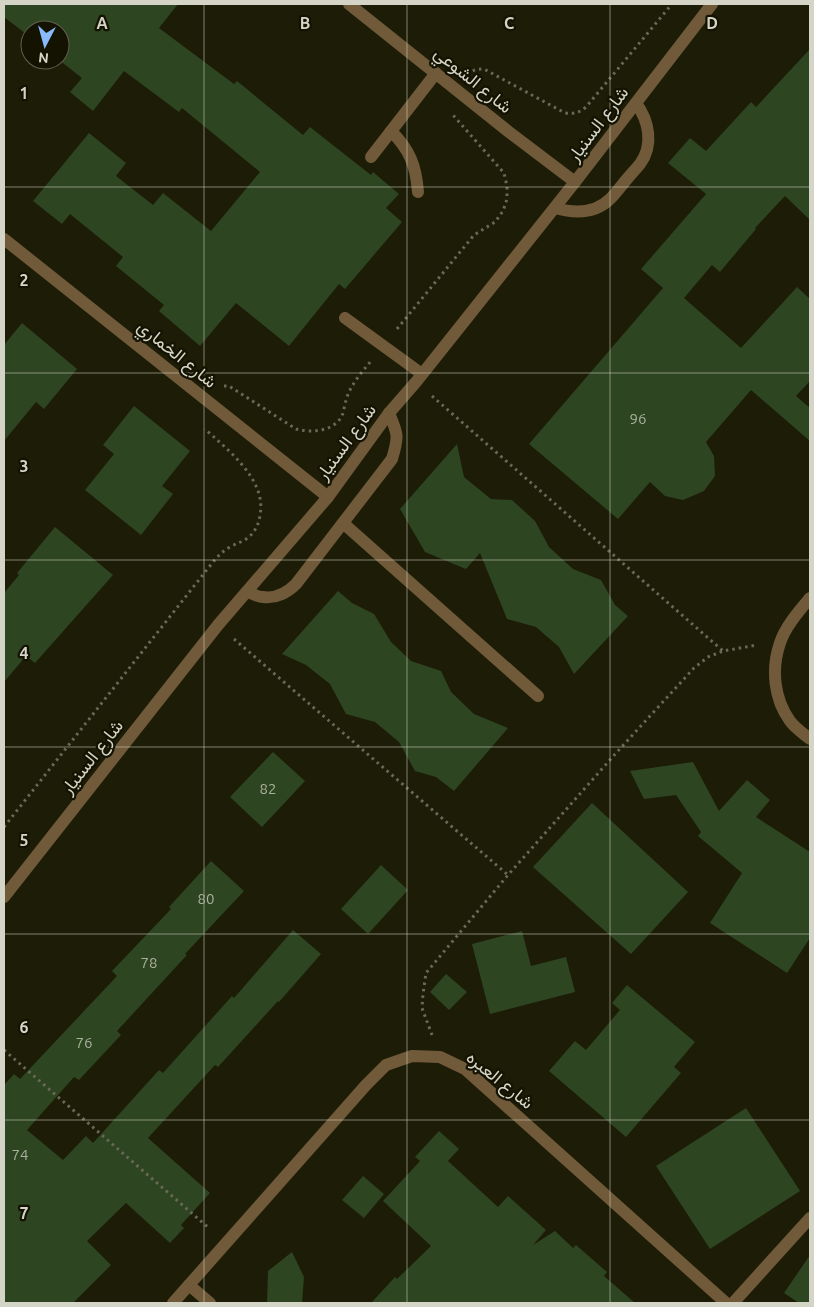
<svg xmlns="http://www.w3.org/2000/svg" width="814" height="1307" font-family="Ubuntu,Vazirmatn,sans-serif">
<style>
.building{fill:#2d4520}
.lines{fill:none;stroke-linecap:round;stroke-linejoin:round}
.path{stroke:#6a6958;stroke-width:3;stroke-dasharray:2.5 4;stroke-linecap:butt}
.service{stroke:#715a39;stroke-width:12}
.minor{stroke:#715a39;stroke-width:12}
.tertiary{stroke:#715a39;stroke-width:12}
.grid{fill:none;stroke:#d4d4c7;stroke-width:1;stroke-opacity:0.55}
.labels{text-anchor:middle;stroke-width:4.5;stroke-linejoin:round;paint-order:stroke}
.number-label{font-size:15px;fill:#aab09d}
.street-label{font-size:18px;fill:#d4d4c7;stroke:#141201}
.grid-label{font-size:16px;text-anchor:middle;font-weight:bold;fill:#d4d4c7;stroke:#141201;stroke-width:4.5;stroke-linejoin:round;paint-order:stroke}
</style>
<rect width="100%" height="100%" fill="#1d1c07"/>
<g class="building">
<path d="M 4,4 L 178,4 L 159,28 L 234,84 L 237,81 L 303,135 L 310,127 L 371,175 L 373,172 L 399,194 L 386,208 L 402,222 L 345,289 L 339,284 L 289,346 L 236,303 L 200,346 L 159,311 L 164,305 L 116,266 L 123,257 L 70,214 L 62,224 L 33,201 L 89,133 L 126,163 L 116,176 L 153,205 L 163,193 L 211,231 L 260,172 L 182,108 L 179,112 L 124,71 L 93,111 L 70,92 L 82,78 L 59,60 L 60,30 L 30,30 L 30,37 L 4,17 Z"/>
<path d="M 810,49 L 810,220 L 785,196 L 755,228 L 756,229 L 720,272 L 712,265 L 684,298 L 741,348 L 797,287 L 810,299 L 810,381 L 796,396 L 810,408 L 810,441 L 751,390 L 706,442 L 714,456 L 715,476 L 704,491 L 683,500 L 665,496 L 650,482 L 618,519 L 529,444 L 663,288 L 641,269 L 706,194 L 668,163 L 690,138 L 706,151 L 751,102 L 756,107 Z"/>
<path d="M 22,323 L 77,369 L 44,409 L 36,402 L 4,441 L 4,345 Z"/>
<path d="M 134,406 L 190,451 L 162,486 L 173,494 L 141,535 L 85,490 L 114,454 L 103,445 Z"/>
<path d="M 457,444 L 464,477 L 491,499 L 512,500 L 535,521 L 549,547 L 573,569 L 601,580 L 615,605 L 628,616 L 574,674 L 559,647 L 536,627 L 507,619 L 480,553 L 466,569 L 425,552 L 400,509 Z"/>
<path d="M 55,527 L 113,575 L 35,663 L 26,656 L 4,682 L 4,593 L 19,575 L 17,573 Z"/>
<path d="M 338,591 L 352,603 L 374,614 L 391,642 L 411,661 L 441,671 L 451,692 L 474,714 L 508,728 L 454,791 L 436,777 L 415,771 L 399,742 L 375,722 L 346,714 L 330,684 L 306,665 L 282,654 Z"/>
<path d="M 273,752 L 305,781 L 262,827 L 230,797 Z"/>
<path d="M 693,762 L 719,811 L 747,780 L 770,800 L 756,817 L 810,852 L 810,938 L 787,973 L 710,923 L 742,873 L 698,836 L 701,832 L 676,795 L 644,799 L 630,771 Z"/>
<path d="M 592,803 L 688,892 L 631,954 L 533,867 Z"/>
<path d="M 211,861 L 244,891 L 185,954 L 187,955 L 117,1031 L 121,1035 L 79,1080 L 74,1077 L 27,1130 L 63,1160 L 86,1136 L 93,1143 L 159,1070 L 163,1073 L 232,996 L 234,998 L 293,930 L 321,954 L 279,1002 L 278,1001 L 218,1067 L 215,1065 L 148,1138 L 210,1193 L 181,1225 L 184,1228 L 170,1243 L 126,1203 L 87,1241 L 111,1265 L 73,1303 L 4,1303 L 4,1085 L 14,1074 L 20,1079 L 117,976 L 112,971 L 171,909 L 169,907 Z"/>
<path d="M 381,865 L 408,890 L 368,934 L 341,909 Z"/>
<path d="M 522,931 L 531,966 L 566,957 L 575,992 L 490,1014 L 472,944 Z"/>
<path d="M 446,974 L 467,992 L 449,1010 L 430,992 Z"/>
<path d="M 627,985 L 695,1042 L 674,1067 L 681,1073 L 626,1137 L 549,1071 L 575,1041 L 586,1050 L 620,1010 L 612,1003 Z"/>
<path d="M 746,1108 L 800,1191 L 710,1249 L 656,1166 Z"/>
<path d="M 439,1131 L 459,1149 L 448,1161 L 498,1207 L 508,1196 L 546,1230 L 533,1245 L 555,1231 L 573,1248 L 576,1245 L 607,1272 L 604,1276 L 635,1303 L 371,1303 L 395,1277 L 397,1279 L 431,1246 L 383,1201 L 420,1161 L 415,1157 Z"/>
<path d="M 363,1176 L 384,1194 L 364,1218 L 342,1200 Z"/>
<path d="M 292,1252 L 304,1277 L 302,1303 L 267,1303 L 268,1271 Z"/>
<path d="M 810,1255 L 810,1303 L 799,1303 L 784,1293 Z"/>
</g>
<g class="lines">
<g class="path">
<path d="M 467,74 C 473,70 477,69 484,69 L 565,113 C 574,114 579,113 586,107 L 672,4"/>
<path d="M 397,329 L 474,235 L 495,222 L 503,211 L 507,199 L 507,186 L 504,173 L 453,115"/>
<path d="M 224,386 L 229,386 L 296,429 C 311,433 333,432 342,416 C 344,410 345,403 347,397 C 352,383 362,372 371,361"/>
<path d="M 432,396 L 723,651"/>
<path d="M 234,639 L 508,875"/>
<path d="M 4,827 L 213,562 C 218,556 223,551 230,547 C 237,543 245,541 250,536 C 256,530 259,523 260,515 C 267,480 228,450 205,429"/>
<path d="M 432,1035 L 422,1008 L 423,994 L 426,973 L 508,875 L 617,752 L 694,668 L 708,657 L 723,651 L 757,645"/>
<path d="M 4,1050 L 210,1229"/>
</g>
<g class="service">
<path d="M 391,131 C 410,150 416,166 418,192"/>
<path d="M 371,157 L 436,73"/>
<path d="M 555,208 C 573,213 595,214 610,199 C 616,193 621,186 627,179 C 631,174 636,169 640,164 C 654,145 649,121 636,103"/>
<path d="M 345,318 L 422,374"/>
<path d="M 343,523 L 538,696"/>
<path d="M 248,592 C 253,594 258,597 263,597 C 276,599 288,592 296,584 L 392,459 C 399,436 398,434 389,413"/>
<path d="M 733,1303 L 810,1218"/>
</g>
<g class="minor">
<path d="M 349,4 L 509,132 L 575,182"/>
<path d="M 4,239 L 328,497"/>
<path d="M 810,598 C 799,611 785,627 780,643 C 771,669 774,699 790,721 C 795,728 804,734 810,739"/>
<path d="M 189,1285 L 210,1303"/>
<path d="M 173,1303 L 366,1085 L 386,1065 L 412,1056 L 440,1057 L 465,1069 L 726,1303"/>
</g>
<path class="tertiary" d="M 4,897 L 218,625 L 328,497 L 389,413 L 416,382 L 575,182 L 712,4"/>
</g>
<path class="grid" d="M 204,4 L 204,1303M 407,4 L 407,1303M 610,4 L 610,1303M 4,187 L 810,187M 4,373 L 810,373M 4,560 L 810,560M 4,747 L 810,747M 4,934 L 810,934M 4,1120 L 810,1120"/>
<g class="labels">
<g class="number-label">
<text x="638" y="424">96</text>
<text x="268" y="794">82</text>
<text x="206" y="904">80</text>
<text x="149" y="968">78</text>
<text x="84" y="1048">76</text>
<text x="20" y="1160">74</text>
</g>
<g class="street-label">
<text transform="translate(473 80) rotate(39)" y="6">شارع الشوعي</text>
<text transform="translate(598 124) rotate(-53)" y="6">شارع السنيار</text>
<text transform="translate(177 354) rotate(39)" y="6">شارع الخماري</text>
<text transform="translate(346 442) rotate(-54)" y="6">شارع السنيار</text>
<text transform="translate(92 757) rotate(-52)" y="6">شارع السنيار</text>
<text transform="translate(500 1080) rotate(39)" y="6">شارع العبره</text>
</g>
</g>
<g class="grid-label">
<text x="102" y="29">A</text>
<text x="305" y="29">B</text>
<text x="509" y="29">C</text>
<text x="712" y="29">D</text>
<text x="24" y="99">1</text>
<text x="24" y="286">2</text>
<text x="24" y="472">3</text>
<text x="24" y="659">4</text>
<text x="24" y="846">5</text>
<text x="24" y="1033">6</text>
<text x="24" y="1219">7</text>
</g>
<rect width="814" height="1307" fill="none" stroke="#d4d4c7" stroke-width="10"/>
<g transform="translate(45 45) rotate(186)"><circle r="24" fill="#141201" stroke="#616050"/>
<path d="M0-4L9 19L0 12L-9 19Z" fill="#8abafc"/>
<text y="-8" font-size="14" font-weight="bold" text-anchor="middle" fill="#d4d4c7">N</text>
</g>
</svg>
